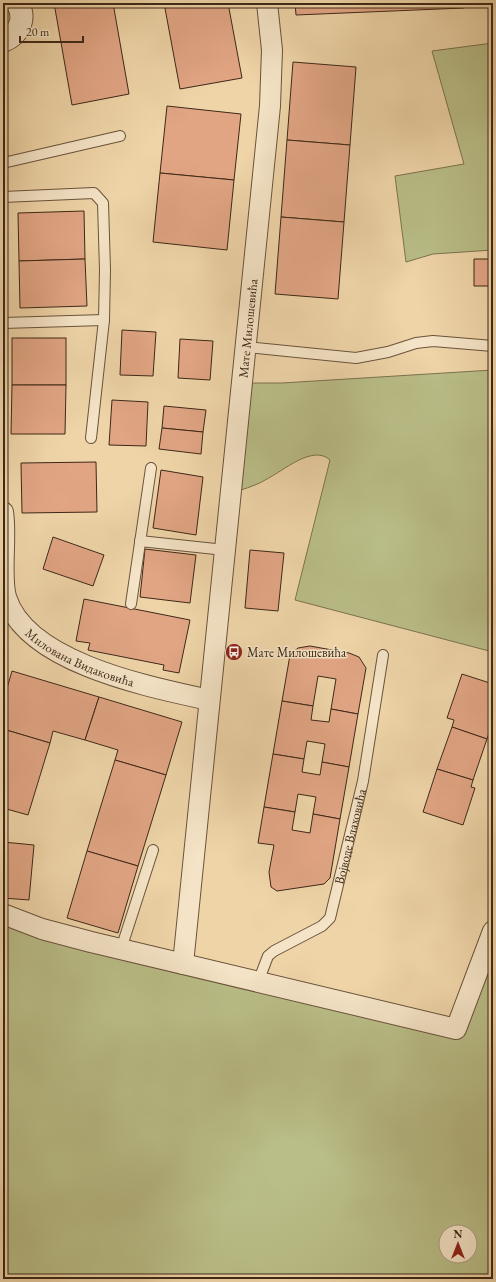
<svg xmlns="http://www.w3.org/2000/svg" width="496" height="1282" font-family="'EB Garamond',serif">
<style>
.green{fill:#b9bd87;stroke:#7c724f;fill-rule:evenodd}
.building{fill:#e1a584;stroke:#3e2817}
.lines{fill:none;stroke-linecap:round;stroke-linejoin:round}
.service-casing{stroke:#6a533b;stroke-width:12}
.minor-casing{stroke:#6a533b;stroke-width:22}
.tertiary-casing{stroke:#6a533b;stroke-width:24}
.service{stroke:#f4e3c6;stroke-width:10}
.minor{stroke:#f4e3c6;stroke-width:20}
.tertiary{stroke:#f4e3c6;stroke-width:22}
.labels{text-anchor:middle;stroke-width:3;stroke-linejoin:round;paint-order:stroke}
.street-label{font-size:13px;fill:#3e2817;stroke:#f4e3c6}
.poi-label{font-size:13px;fill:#3e2817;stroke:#f4e3c6;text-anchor:start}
</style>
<rect width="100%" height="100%" fill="#eed4a7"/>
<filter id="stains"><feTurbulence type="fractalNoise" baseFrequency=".005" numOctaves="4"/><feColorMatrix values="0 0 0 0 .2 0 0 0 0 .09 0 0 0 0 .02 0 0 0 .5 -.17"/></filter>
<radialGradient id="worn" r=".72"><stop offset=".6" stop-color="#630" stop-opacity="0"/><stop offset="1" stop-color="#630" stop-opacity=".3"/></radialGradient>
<g class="green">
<path d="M 493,43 L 493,250 L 433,254 L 406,262 L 395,176 L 464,164 L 432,51 Z"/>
<path d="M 493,370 L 493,652 L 295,600 L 330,460 C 313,444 283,471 267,479 C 259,484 250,487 241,490 L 252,383 L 282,383 Z"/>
<path d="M 3,914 L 455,1029 L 483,956 L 493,969 L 493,1279 L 3,1279 ZM 446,1232 L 470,1232 L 470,1256 L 446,1256 Z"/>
</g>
<g class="building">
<path d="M 54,3 L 113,3 L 129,94 L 72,105 Z"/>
<path d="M 164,3 L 228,3 L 242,78 L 180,89 Z"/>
<path d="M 295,3 L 464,3 L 464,8 L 296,15 Z"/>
<path d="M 293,62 L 356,67 L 350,145 L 287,140 Z"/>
<path d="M 167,106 L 241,114 L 234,180 L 160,173 Z"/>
<path d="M 287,140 L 350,145 L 344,222 L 281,217 Z"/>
<path d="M 160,173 L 234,180 L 227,250 L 153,242 Z"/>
<path d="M 84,211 L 85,259 L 19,261 L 18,213 Z"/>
<path d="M 281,217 L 344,222 L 338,299 L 275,294 Z"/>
<path d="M 85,259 L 87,306 L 20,308 L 19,261 Z"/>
<path d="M 474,259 L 493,259 L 493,304 L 489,304 L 489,286 L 474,286 Z"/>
<path d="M 122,330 L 156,332 L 153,376 L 120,375 Z"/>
<rect x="12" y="338" width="54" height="47"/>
<path d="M 180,339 L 213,341 L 210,380 L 178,378 Z"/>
<path d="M 12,385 L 66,385 L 65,434 L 11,434 Z"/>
<path d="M 112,400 L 148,402 L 146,446 L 109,445 Z"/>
<path d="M 164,406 L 206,410 L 203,432 L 162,428 Z"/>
<path d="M 162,428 L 203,432 L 201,454 L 159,449 Z"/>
<path d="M 96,462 L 97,512 L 22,513 L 21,463 Z"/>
<path d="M 161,470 L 203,477 L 196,535 L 153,528 Z"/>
<path d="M 53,537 L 104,555 L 93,586 L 43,569 Z"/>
<path d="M 145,549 L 196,555 L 190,603 L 140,597 Z"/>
<path d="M 250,550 L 284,553 L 278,611 L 245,608 Z"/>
<path d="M 84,599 L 190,620 L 179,673 L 163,670 L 164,665 L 88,650 L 90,643 L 76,641 Z"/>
<path d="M 310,646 L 349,653 L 359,657 L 366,668 L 358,714 L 331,709 L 336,679 L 318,676 L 313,706 L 282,701 L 290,655 L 298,648 Z"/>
<path d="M 12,671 L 99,697 L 85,740 L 53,731 L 50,743 L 3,729 L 3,702 Z"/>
<path d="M 462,674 L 493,684 L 493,734 L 489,733 L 487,739 L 452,727 L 454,720 L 447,718 Z"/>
<path d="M 99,697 L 182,722 L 166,775 L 115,760 L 118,750 L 85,740 Z"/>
<path d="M 282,701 L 313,706 L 311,720 L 329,722 L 331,709 L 358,714 L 349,767 L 322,762 L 325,744 L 307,741 L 304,759 L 273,754 Z"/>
<path d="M 452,727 L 487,739 L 473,780 L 437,769 Z"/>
<path d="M 3,729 L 50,743 L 28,815 L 3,808 Z"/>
<path d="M 273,754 L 304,759 L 302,772 L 320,775 L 322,762 L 349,767 L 340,819 L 313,814 L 316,797 L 298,794 L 295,812 L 264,807 Z"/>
<path d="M 115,760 L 166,775 L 138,866 L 87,851 Z"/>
<path d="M 437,769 L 473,780 L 471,787 L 475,788 L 463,825 L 423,812 Z"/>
<path d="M 264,807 L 295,812 L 292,830 L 310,833 L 313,814 L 340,819 L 330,878 L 324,884 L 277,891 L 271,887 L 269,872 L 274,845 L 258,843 Z"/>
<path d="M 3,842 L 34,845 L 29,900 L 3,898 Z"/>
<path d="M 87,851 L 138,866 L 118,933 L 67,918 Z"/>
</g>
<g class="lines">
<defs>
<g id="service">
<path d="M 3,163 L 120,136"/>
<path d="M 3,197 L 94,193 L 103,203 L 105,270 L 104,320 L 91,438"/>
<path d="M 3,323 L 104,320"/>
<path d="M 247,347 L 356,358 L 388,352 L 416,343 L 433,341 L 493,346"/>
<path d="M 140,541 L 225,550"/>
<path d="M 131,604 L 151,468"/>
<path d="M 121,949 L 153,850"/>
<path id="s1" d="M 258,982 L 268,956 L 274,951 L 322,926 L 330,918 L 363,781 L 383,655"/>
</g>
<g id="minor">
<path id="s2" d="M 3,512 C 7,537 0,575 6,597 C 26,663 150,687 209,700"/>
<path d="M 3,914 L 42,929 L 91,942 L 456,1029 L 493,931"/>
<path id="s3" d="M 183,964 L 270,106 L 272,50 L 267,3"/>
</g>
<path id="tertiary" d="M 3,41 C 19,35 27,18 17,3"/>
</defs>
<use href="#service" class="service-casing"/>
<use href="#minor" class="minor-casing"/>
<use href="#tertiary" class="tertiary-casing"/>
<use href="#service" class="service"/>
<use href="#minor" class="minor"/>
<use href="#tertiary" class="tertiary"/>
</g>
<defs>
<symbol id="bus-disc" viewBox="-11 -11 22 22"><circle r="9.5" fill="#8f2418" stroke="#f4e3c6"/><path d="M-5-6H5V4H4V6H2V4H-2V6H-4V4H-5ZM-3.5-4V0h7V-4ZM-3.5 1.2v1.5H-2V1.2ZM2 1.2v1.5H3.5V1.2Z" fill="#fff"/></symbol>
</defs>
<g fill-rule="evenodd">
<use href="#bus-disc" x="224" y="642" width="20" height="20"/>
</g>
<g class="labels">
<g class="street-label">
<text dy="5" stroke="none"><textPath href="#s3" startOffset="639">Мате Милошевића</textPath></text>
<text dy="5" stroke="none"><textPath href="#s2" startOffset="185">Милована Видаковића</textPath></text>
<text dy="5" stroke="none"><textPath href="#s1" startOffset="185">Војводе Влаховића</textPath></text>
</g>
<g class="poi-label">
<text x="247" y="657">Мате Милошевића</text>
</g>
</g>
<rect width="496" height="1282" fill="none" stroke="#eed4a7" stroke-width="16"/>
<rect x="4" y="4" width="488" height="1274" fill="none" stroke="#3e2817" stroke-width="2"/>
<rect x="8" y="8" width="480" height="1266" fill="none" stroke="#3e2817"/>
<g transform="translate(458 1244)"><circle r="19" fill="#f4e3c6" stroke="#ab9880"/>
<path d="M0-3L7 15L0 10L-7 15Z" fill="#8f2418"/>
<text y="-6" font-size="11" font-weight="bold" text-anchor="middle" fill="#3e2817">N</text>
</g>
<path d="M20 36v6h63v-6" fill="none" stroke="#3e2817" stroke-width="2"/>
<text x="26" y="36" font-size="12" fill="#3e2817" stroke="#f4e3c6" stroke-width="3" paint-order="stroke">20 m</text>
<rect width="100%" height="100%" filter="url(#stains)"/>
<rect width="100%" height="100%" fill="url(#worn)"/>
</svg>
